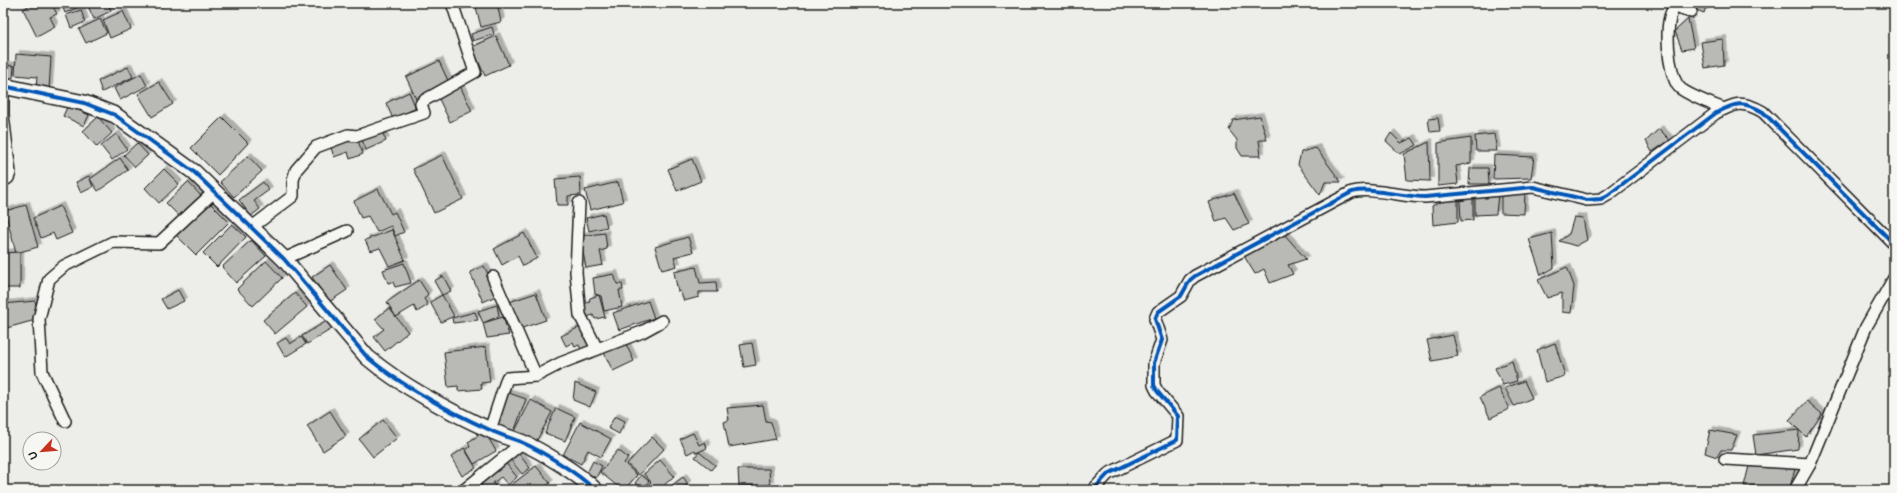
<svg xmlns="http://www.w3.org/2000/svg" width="1897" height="493" font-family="'Balsamiq Sans',sans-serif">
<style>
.building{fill:#b9b9b6;stroke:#1c1c1c;filter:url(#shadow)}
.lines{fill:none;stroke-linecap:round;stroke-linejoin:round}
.street-casing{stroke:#1c1c1c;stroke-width:14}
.secondary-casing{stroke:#1c1c1c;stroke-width:18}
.street{stroke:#f6f6f2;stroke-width:11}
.secondary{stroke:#f6f6f2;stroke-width:15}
.cycleway-casing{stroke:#f6f6f2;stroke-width:6}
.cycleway{stroke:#0057b8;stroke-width:4}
</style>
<defs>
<filter id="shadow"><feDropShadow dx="3.5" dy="-3.5" stdDeviation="0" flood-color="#0004"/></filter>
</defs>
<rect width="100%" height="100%" fill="#edede9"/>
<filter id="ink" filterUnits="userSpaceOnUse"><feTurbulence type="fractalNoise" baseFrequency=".025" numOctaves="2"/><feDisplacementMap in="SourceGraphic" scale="8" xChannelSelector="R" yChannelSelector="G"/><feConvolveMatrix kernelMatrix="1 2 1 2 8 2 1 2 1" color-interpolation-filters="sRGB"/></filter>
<g filter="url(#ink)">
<g class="building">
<path d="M 34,3 L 51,3 L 57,14 L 50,17 L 55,27 L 37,37 L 23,9 Z"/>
<path d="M 61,3 L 78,3 L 79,7 L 65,13 Z"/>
<path d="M 89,3 L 108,3 L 111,11 L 94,19 L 87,4 Z"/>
<path d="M 160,3 L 170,3 L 162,7 Z"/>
<path d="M 456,3 L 470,3 L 471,7 L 457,9 Z"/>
<path d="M 490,3 L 497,3 L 501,22 L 481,27 L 476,7 Z"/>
<path d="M 1679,3 L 1707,3 L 1704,13 Z"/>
<path d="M 81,10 L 85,22 L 71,28 L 66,15 Z"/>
<path d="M 123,11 L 131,29 L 110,38 L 103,20 Z"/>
<path d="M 100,19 L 107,33 L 86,43 L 79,29 Z"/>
<path d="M 1688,19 L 1694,48 L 1682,50 L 1675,31 Z"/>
<path d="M 492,27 L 494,34 L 473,41 L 471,34 Z"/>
<path d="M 496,36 L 509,65 L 485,76 L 472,47 Z"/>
<path d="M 1723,39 L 1724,65 L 1705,68 L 1701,42 Z"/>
<path d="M 16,54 L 51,57 L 49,90 L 36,89 L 37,77 L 15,75 Z"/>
<path d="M 439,61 L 449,83 L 416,99 L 406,77 Z"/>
<path d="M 3,65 L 14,66 L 13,78 L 3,77 Z"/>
<path d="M 128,67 L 133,77 L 102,92 L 98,81 Z"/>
<path d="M 141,74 L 147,86 L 120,100 L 114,88 Z"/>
<path d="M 159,82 L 173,104 L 152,117 L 138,94 Z"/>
<path d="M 460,86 L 472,111 L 450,122 L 438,97 Z"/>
<path d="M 409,92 L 416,108 L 393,119 L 386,103 Z"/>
<path d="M 68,105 L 89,115 L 84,126 L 63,116 Z"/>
<path d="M 1260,116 L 1267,140 L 1259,140 L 1261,156 L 1242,156 L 1237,148 L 1237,140 L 1229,130 L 1233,120 Z"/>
<path d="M 98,117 L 112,133 L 97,147 L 83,131 Z"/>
<path d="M 222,117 L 248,143 L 218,175 L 191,148 Z"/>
<path d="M 1438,118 L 1440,131 L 1430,132 L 1428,119 Z"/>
<path d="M 381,129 L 386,141 L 366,150 L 361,137 Z"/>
<path d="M 1659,129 L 1670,140 L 1652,152 L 1646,141 Z"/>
<path d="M 1391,133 L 1401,143 L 1412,138 L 1417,145 L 1400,154 L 1386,141 Z"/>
<path d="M 116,134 L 127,149 L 112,160 L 101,146 Z"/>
<path d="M 1494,134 L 1497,151 L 1476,151 L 1475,136 Z"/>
<path d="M 356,136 L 363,154 L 350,159 L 348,152 L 334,157 L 330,145 Z"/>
<path d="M 1471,138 L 1471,163 L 1456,166 L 1458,184 L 1438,186 L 1438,143 Z"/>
<path d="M 1429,142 L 1430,181 L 1407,180 L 1404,154 Z"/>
<path d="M 137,143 L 148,155 L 135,167 L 124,155 Z"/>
<path d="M 1316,148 L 1341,182 L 1325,182 L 1320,195 L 1298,165 L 1301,152 Z"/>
<path d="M 442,155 L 463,199 L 434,213 L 413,169 Z"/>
<path d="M 1494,155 L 1534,157 L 1531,178 L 1493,179 Z"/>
<path d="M 248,156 L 262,171 L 234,197 L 220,182 Z"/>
<path d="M 120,158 L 128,170 L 98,191 L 90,179 Z"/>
<path d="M 692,159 L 701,181 L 677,191 L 668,169 Z"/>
<path d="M 1470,168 L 1488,168 L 1489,184 L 1469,184 Z"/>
<path d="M 164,169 L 179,184 L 159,203 L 145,188 Z"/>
<path d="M 89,176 L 93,187 L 81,193 L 76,182 Z"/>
<path d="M 580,177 L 581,195 L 568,196 L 568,205 L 557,205 L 555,179 Z"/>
<path d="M 188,182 L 202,197 L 181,218 L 166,203 Z"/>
<path d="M 263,182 L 269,190 L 254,201 L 260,209 L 251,216 L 239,200 Z"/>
<path d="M 618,182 L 623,202 L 590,210 L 585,190 Z"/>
<path d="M 378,189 L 391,214 L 395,212 L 404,232 L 395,236 L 391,226 L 377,232 L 368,216 L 361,218 L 354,201 Z"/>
<path d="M 1525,192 L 1524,214 L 1501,213 L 1501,195 Z"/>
<path d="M 1234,193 L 1249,224 L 1234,230 L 1226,218 L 1216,221 L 1209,202 Z"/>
<path d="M 1498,194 L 1496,214 L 1475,215 L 1475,196 Z"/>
<path d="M 1473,198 L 1473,220 L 1461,221 L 1460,201 Z"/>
<path d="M 1458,199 L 1458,222 L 1433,225 L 1432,206 L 1444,200 Z"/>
<path d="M 209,202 L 229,222 L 196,255 L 176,235 Z"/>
<path d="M 26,205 L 38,247 L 16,253 L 5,211 Z"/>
<path d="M 60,206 L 72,233 L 56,240 L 53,233 L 41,238 L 33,218 Z"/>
<path d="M 604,214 L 607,227 L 589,231 L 586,218 Z"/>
<path d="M 1574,217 L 1583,218 L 1587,240 L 1576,246 L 1559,241 L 1569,234 Z"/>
<path d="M 232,224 L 246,237 L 217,267 L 203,253 Z"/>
<path d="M 392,230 L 405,260 L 389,266 L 380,248 L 370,251 L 365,240 Z"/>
<path d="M 524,233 L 537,258 L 523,266 L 518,256 L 502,265 L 494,249 Z"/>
<path d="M 605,233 L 607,249 L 600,251 L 603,265 L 586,268 L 580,236 Z"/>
<path d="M 1552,233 L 1554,268 L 1541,275 L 1529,239 Z"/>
<path d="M 1284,234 L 1306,259 L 1288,265 L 1293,274 L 1270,283 L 1264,269 L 1255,274 L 1244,256 Z"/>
<path d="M 688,237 L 693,252 L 674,257 L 677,266 L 662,270 L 655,247 Z"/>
<path d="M 251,240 L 266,256 L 236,283 L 222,267 Z"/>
<path d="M 20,252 L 20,288 L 3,288 L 3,253 Z"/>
<path d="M 266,261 L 282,278 L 253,306 L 237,289 Z"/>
<path d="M 404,263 L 411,283 L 395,287 L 393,282 L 388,283 L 383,270 Z"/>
<path d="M 330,265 L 347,290 L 329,302 L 312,277 Z"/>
<path d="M 484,266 L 498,295 L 483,302 L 470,272 Z"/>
<path d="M 696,267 L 700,283 L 716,282 L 717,292 L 699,292 L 699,297 L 684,301 L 680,291 L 678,292 L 674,272 Z"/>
<path d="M 1567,267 L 1574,286 L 1571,313 L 1562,312 L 1562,293 L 1547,298 L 1538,280 Z"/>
<path d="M 614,274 L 617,284 L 622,284 L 623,290 L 619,290 L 622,307 L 604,311 L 601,296 L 595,294 L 593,278 Z"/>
<path d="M 443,276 L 451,291 L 442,295 L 434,281 Z"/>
<path d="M 419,280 L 428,294 L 424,299 L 428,305 L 417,312 L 414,306 L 396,317 L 387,302 Z"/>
<path d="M 178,290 L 184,301 L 167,309 L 161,299 Z"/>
<path d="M 295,293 L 307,307 L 275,334 L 263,320 Z"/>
<path d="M 536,293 L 546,320 L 519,329 L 509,302 Z"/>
<path d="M 442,295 L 454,316 L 441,322 L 430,302 Z"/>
<path d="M 599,295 L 605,317 L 595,319 L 593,315 L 587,317 L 582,305 L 589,302 L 590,298 Z"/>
<path d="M 35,301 L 39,319 L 3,329 L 3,304 Z"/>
<path d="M 648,301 L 654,318 L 619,330 L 613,313 Z"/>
<path d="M 497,305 L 499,316 L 483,323 L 478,311 Z"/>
<path d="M 389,308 L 408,332 L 385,351 L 374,337 L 384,329 L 375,319 Z"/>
<path d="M 475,312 L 478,320 L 453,323 L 452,318 Z"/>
<path d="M 503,317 L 509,335 L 487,338 L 483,323 Z"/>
<path d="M 330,319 L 335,327 L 307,344 L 302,336 Z"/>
<path d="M 582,326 L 592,347 L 582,352 L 579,345 L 575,347 L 573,342 L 566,346 L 561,336 Z"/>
<path d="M 1453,335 L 1458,356 L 1432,361 L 1427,340 Z"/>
<path d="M 301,337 L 306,344 L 285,357 L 277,343 L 286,338 L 290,344 Z"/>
<path d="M 624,340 L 634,361 L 613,371 L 603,351 Z"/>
<path d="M 752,343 L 756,365 L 744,367 L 740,345 Z"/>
<path d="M 1555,343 L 1565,376 L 1545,382 L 1537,350 Z"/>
<path d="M 486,347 L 490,382 L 481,383 L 482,389 L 458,391 L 458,386 L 448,387 L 444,352 Z"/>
<path d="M 1512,361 L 1517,381 L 1503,385 L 1495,368 Z"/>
<path d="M 1524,381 L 1532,398 L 1514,406 L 1505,388 Z"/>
<path d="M 575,383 L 596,392 L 590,407 L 573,400 Z"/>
<path d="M 1499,388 L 1509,409 L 1490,418 L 1480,397 Z"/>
<path d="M 503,391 L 526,399 L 514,432 L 492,424 Z"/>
<path d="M 531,400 L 552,412 L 536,442 L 515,431 Z"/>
<path d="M 1807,401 L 1822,414 L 1806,437 L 1789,420 Z"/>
<path d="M 763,405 L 766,421 L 771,422 L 776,439 L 729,447 L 724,422 L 729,420 L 727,408 Z"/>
<path d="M 556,408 L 575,417 L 565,441 L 545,433 Z"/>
<path d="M 330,411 L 346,436 L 323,451 L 307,426 Z"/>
<path d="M 615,416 L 625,421 L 619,434 L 608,428 Z"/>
<path d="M 383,420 L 397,438 L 373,457 L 359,439 Z"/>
<path d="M 580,422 L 611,439 L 601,457 L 588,450 L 581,464 L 563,455 Z"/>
<path d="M 482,427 L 496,451 L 474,464 L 466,450 L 470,447 L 468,442 L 478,436 L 475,431 Z"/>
<path d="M 1710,430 L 1737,435 L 1731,450 L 1721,450 L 1717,457 L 1705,453 Z"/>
<path d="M 1799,430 L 1798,449 L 1756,455 L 1753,435 Z"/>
<path d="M 693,433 L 699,445 L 705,442 L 707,448 L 696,453 L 695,450 L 687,454 L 680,439 Z"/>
<path d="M 652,437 L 664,449 L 639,475 L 627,464 Z"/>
<path d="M 464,448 L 476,468 L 462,476 L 451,457 Z"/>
<path d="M 618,450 L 628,458 L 624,463 L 637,475 L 624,490 L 622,490 L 600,472 Z"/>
<path d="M 517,452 L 530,468 L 522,474 L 509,458 Z"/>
<path d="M 699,452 L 715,465 L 711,470 L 695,457 Z"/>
<path d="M 660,460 L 674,476 L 659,490 L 648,490 L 646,487 L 651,482 L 644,474 Z"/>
<path d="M 504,461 L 517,477 L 508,485 L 501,477 L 493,483 L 495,486 L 491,490 L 485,490 L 478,482 Z"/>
<path d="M 593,461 L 602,466 L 596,478 L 587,473 Z"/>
<path d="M 536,466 L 550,483 L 541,490 L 505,490 Z"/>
<path d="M 1749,466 L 1795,469 L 1790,487 L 1744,486 Z"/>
<path d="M 738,469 L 769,469 L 770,485 L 739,486 Z"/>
<path d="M 641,475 L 649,481 L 643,489 L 635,483 Z"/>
<path d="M 683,477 L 688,484 L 680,490 L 666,490 Z"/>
</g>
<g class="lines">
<defs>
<g id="street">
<path d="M 1691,12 L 1675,7 C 1663,19 1668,75 1679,87 C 1685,94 1714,105 1724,109"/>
<path d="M 3,181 L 8,178 L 10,173 L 3,115 L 3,86"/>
<path d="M 579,203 L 576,272 L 580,315 L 597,349"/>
<path d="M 252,227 L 293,196 L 293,180 L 296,170 L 316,147 L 348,135 L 357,136 L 424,113 L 421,104 L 423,101 L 475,72 L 452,3"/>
<path d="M 284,259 L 347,231"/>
<path d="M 493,277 L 536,376"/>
<path d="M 65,421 L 42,372 L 39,319 L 49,279 L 64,266 L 113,242 L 159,243 L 215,191"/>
<path d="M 490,430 L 507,378 L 536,376 L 561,363 L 642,332 L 662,321"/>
<path d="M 1725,459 L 1810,464"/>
<path d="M 464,490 L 522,443"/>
<path d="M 1093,490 L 1108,474 L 1177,440 L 1178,416 L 1157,391 L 1154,385 L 1154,363 L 1162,340 L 1155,319 L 1158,312 L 1181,296 L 1190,280 L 1195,276 L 1352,192 C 1371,187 1403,197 1425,197 L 1533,187 L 1587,200 L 1601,199 L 1608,195 L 1716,113 C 1735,103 1743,100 1763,112 L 1894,244"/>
<path d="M 1795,490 L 1810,464 L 1866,327 L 1894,278"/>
</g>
<path id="secondary" d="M 3,86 L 84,103 L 115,115 L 194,172 L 284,259 L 367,357 C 400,385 450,412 490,430 C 500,435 511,438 521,442 C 542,451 579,474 595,490"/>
</defs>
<use href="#street" class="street-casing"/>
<use href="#secondary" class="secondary-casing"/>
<use href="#street" class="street"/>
<use href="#secondary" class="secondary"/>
<defs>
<g id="cycleway">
<path d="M 3,86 L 84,103 L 115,115 L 194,172 L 284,259 L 367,357 C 400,385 450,412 490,430 C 500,435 511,438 521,442 C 542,451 579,474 595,490"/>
<path d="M 1093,490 L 1108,474 L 1177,440 L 1178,416 L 1157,391 L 1154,385 L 1154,363 L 1162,340 L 1155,319 L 1158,312 L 1181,296 L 1190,280 L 1195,276 L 1352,192 C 1371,187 1403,197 1425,197 L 1533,187 L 1587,200 L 1601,199 L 1608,195 L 1716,113 C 1735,103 1743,100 1763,112 L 1894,244"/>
</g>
</defs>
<use href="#cycleway" class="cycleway-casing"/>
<use href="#cycleway" class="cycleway"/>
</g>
</g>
<rect width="1897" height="493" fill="none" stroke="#f6f6f2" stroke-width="16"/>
<rect x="8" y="8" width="1881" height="477" fill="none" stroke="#1c1c1c" stroke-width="1.5" filter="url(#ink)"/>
<g transform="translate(42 451) rotate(244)"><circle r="19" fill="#f6f6f2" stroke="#9f9f9c"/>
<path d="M0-3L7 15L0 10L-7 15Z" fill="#c8321e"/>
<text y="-6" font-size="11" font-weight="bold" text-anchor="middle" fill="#1c1c1c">U</text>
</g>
</svg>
